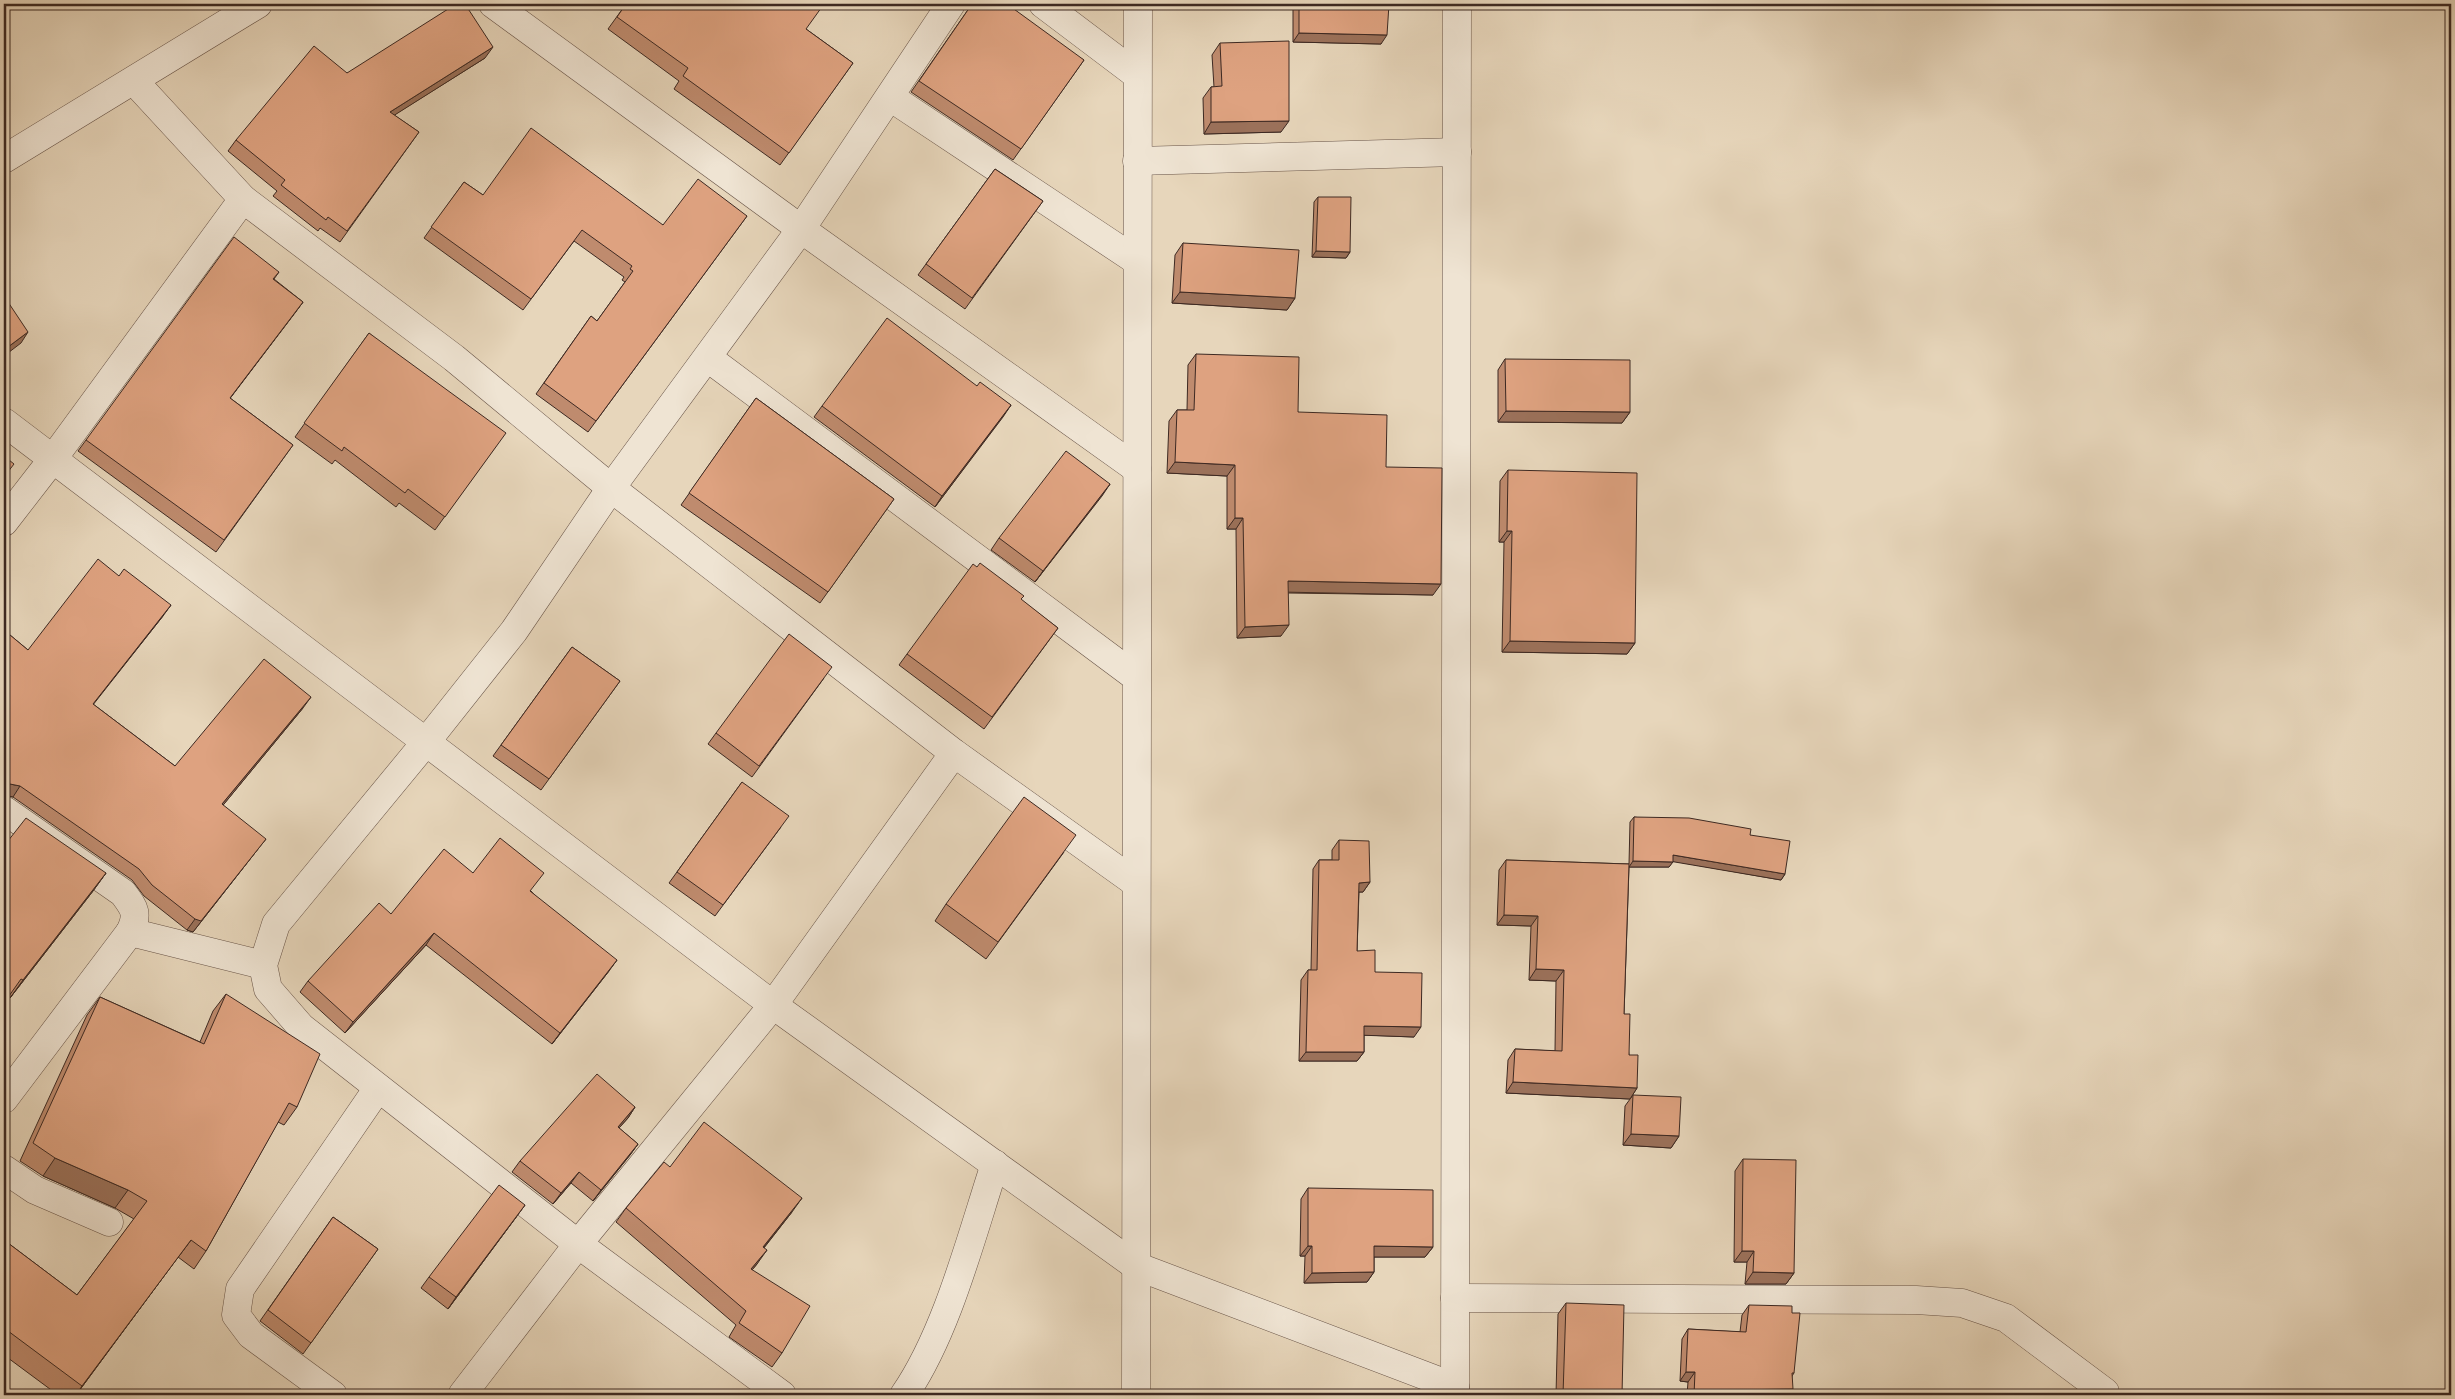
<svg xmlns="http://www.w3.org/2000/svg" width="2455" height="1399" font-family="'IM FELL Great Primer',serif">
<style>
.lines{fill:none;stroke-linecap:round;stroke-linejoin:round}
.minor-casing{stroke:#685448;stroke-width:29}
.minor{stroke:#efe4d3;stroke-width:28}
.wall{fill:#bf8b6e;stroke:#3d2922}
.shaded-wall{fill:#9b715a;stroke:#3d2922}
.building{fill:#dea280;stroke:#3d2922}
</style>
<rect width="100%" height="100%" fill="#e7d6bb"/>
<filter id="stains"><feTurbulence type="fractalNoise" baseFrequency=".004" numOctaves="4"/><feColorMatrix values="0 0 0 0 .2 0 0 0 0 .09 0 0 0 0 .02 0 0 0 .5 -.17"/></filter>
<radialGradient id="worn" r=".72"><stop offset=".6" stop-color="#630" stop-opacity="0"/><stop offset="1" stop-color="#630" stop-opacity=".3"/></radialGradient>
<g class="lines">
<defs>
<g id="minor">
<path d="M 493,4 L 801,229 L 1137,469"/>
<path d="M 951,4 L 801,229 L 611,488 L 514,631 L 426,742 L 773,1005 L 1136,1266 L 1455,1387"/>
<path d="M 1043,4 L 1137,75"/>
<path d="M 134,81 L 243,199 L 454,358 L 611,488 L 954,753 L 1136,883"/>
<path d="M 890,97 L 1137,261"/>
<path d="M 4,159 L 258,4"/>
<path d="M 1137,161 L 1457,152"/>
<path d="M 708,358 L 1136,677"/>
<path d="M 4,422 L 426,742 L 276,924 L 263,965 L 268,989 L 301,1027 L 578,1244 L 782,1395"/>
<path d="M 4,522 L 52,460 L 243,199"/>
<path d="M 4,810 L 123,893 C 134,908 139,913 130,932 L 4,1099"/>
<path d="M 130,932 L 263,965"/>
<path d="M 4,1169 L 35,1190 L 109,1222"/>
<path d="M 1455,1298 L 1916,1300 L 1962,1303 L 2006,1318 L 2105,1392"/>
<path d="M 333,1395 L 251,1335 L 236,1315 L 240,1289 L 378,1088"/>
<path d="M 462,1395 L 578,1244 L 773,1005 L 954,753"/>
<path d="M 904,1395 C 947,1333 971,1237 995,1164"/>
<path d="M 1136,1395 L 1138,4"/>
<path d="M 1455,1395 L 1457,4"/>
</g>
</defs>
<use href="#minor" class="minor-casing"/>
<use href="#minor" class="minor"/>
</g>
<g class="wall">
<path d="M 626,4 L 806,29 L 853,63 L 780,165 L 674,89 L 679,81 L 608,29 Z"/>
<path d="M 972,4 L 1084,60 L 1013,160 L 911,92 Z"/>
<path d="M 1296,4 L 1389,4 L 1381,44 L 1293,42 L 1293,8 Z"/>
<path d="M 1220,43 L 1281,132 L 1204,134 L 1203,98 L 1211,87 L 1214,87 L 1212,55 Z"/>
<path d="M 485,58 L 394,115 L 419,132 L 340,242 L 320,228 L 318,231 L 273,196 L 277,191 L 228,151 L 236,140 L 347,73 Z"/>
<path d="M 995,169 L 1043,201 L 965,309 L 918,275 Z"/>
<path d="M 464,182 L 483,195 L 663,225 L 747,216 L 588,432 L 536,394 L 591,316 L 597,321 L 625,282 L 622,280 L 624,277 L 574,241 L 523,310 L 424,238 Z"/>
<path d="M 1318,197 L 1350,252 L 1346,258 L 1312,257 L 1314,202 Z"/>
<path d="M 1183,243 L 1295,298 L 1287,310 L 1172,303 L 1175,255 Z"/>
<path d="M 279,272 L 274,279 L 303,302 L 230,398 L 293,445 L 216,552 L 78,451 L 86,440 Z"/>
<path d="M 369,333 L 496,446 L 435,530 L 399,503 L 396,507 L 335,460 L 332,464 L 295,437 Z"/>
<path d="M 1196,354 L 1298,412 L 1386,467 L 1433,595 L 1288,593 L 1281,636 L 1237,638 L 1236,529 L 1227,529 L 1227,476 L 1167,473 L 1169,421 L 1177,410 L 1187,410 L 1188,365 Z"/>
<path d="M 1505,359 L 1630,412 L 1622,423 L 1498,422 L 1498,370 Z"/>
<path d="M 977,386 L 1011,405 L 935,507 L 814,417 L 822,406 Z"/>
<path d="M 756,398 L 894,499 L 820,603 L 681,505 Z"/>
<path d="M 1508,470 L 1635,643 L 1627,654 L 1502,652 L 1504,542 L 1499,542 L 1500,481 Z"/>
<path d="M 1110,484 L 1035,582 L 991,550 L 999,538 Z"/>
<path d="M 1021,600 L 1058,628 L 984,729 L 899,665 L 907,654 Z"/>
<path d="M 163,616 L 93,704 L 175,766 L 303,708 L 223,805 L 258,849 L 193,932 L 187,930 L 144,896 L 132,880 L 13,797 L 4,795 L 4,630 L 28,650 Z"/>
<path d="M 572,647 L 620,681 L 541,790 L 493,756 Z"/>
<path d="M 824,678 L 752,777 L 708,744 L 716,733 Z"/>
<path d="M 742,782 L 781,827 L 715,916 L 669,883 Z"/>
<path d="M 1634,817 L 1750,835 L 1785,874 L 1781,880 L 1673,861 L 1669,867 L 1629,867 L 1624,1014 L 1629,1055 L 1637,1088 L 1630,1099 L 1506,1093 L 1508,1060 L 1515,1049 L 1555,1051 L 1556,981 L 1529,980 L 1531,926 L 1497,925 L 1499,870 L 1506,860 L 1629,864 L 1630,822 Z"/>
<path d="M 1339,840 L 1370,882 L 1363,892 L 1359,892 L 1357,951 L 1375,972 L 1414,1037 L 1364,1035 L 1364,1052 L 1357,1061 L 1299,1061 L 1301,980 L 1308,970 L 1311,970 L 1313,869 L 1319,860 L 1332,860 L 1332,850 Z"/>
<path d="M 4,846 L 106,873 L 93,891 L 10,998 L 9,997 L 4,1004 Z"/>
<path d="M 1064,852 L 986,959 L 935,921 L 946,904 Z"/>
<path d="M 473,873 L 531,891 L 609,971 L 552,1044 L 426,945 L 345,1033 L 300,992 L 308,981 L 391,914 Z"/>
<path d="M 226,994 L 297,1107 L 284,1125 L 278,1122 L 206,1251 L 194,1269 L 178,1257 L 76,1395 L 58,1395 L 4,1355 L 4,1240 L 77,1295 L 134,1219 L 115,1208 L 43,1176 L 20,1161 L 87,1015 L 100,997 L 200,1042 L 213,1011 Z"/>
<path d="M 1633,1095 L 1679,1136 L 1671,1148 L 1623,1145 L 1625,1106 Z"/>
<path d="M 635,1107 L 628,1118 L 619,1128 L 638,1144 L 630,1155 L 593,1201 L 571,1183 L 553,1204 L 512,1172 L 520,1161 Z"/>
<path d="M 1743,1159 L 1794,1273 L 1786,1284 L 1745,1284 L 1747,1262 L 1734,1262 L 1735,1171 Z"/>
<path d="M 670,1167 L 792,1212 L 764,1248 L 757,1264 L 752,1270 L 782,1353 L 772,1367 L 729,1337 L 736,1325 L 616,1222 L 626,1208 Z"/>
<path d="M 1308,1188 L 1433,1247 L 1425,1257 L 1374,1257 L 1374,1272 L 1367,1282 L 1304,1283 L 1305,1256 L 1300,1256 L 1301,1199 Z"/>
<path d="M 517,1216 L 448,1309 L 421,1288 L 429,1277 Z"/>
<path d="M 333,1217 L 378,1249 L 303,1354 L 260,1321 Z"/>
<path d="M 1566,1303 L 1622,1395 L 1556,1395 L 1558,1314 Z"/>
<path d="M 1749,1305 L 1794,1373 L 1792,1376 L 1788,1395 L 1687,1395 L 1688,1382 L 1680,1381 L 1682,1339 L 1688,1329 L 1740,1332 L 1742,1315 Z"/>
</g>
<g class="shaded-wall">
<path d="M 1490,4 L 1550,4 L 1488,7 Z"/>
<path d="M 1299,33 L 1387,35 L 1381,44 L 1293,42 Z"/>
<path d="M 493,47 L 485,58 L 382,123 L 390,112 Z"/>
<path d="M 1289,121 L 1281,132 L 1204,134 L 1211,122 Z"/>
<path d="M 1316,251 L 1350,252 L 1346,258 L 1312,257 Z"/>
<path d="M 1180,292 L 1295,298 L 1287,310 L 1172,303 Z"/>
<path d="M 303,302 L 295,313 L 222,409 L 230,398 Z"/>
<path d="M 28,332 L 21,343 L 4,356 L 4,350 Z"/>
<path d="M 1011,405 L 1003,417 L 935,507 L 942,496 Z"/>
<path d="M 1506,411 L 1630,412 L 1622,423 L 1498,422 Z"/>
<path d="M 1175,462 L 1235,465 L 1227,476 L 1167,473 Z"/>
<path d="M 1110,484 L 1102,496 L 1035,582 L 1043,571 Z"/>
<path d="M 1235,518 L 1243,518 L 1236,529 L 1227,529 Z"/>
<path d="M 1507,531 L 1512,531 L 1504,542 L 1499,542 Z"/>
<path d="M 1288,581 L 1441,584 L 1433,595 L 1280,592 Z"/>
<path d="M 171,605 L 163,616 L 85,715 L 93,704 Z"/>
<path d="M 1289,625 L 1281,636 L 1237,638 L 1245,627 Z"/>
<path d="M 1510,641 L 1635,643 L 1627,654 L 1502,652 Z"/>
<path d="M 311,697 L 303,708 L 215,815 L 222,804 Z"/>
<path d="M 10,784 L 20,786 L 13,797 L 4,795 L 4,793 Z"/>
<path d="M 266,839 L 258,849 L 193,932 L 187,930 L 195,919 Z"/>
<path d="M 1673,855 L 1785,874 L 1781,880 L 1669,861 Z"/>
<path d="M 1633,861 L 1673,862 L 1669,867 L 1629,867 Z"/>
<path d="M 106,873 L 93,891 L 10,998 L 23,980 Z"/>
<path d="M 1370,882 L 1363,892 L 1352,892 L 1359,883 Z"/>
<path d="M 1504,915 L 1538,916 L 1531,926 L 1497,925 Z"/>
<path d="M 434,933 L 426,945 L 345,1033 L 353,1022 Z"/>
<path d="M 617,960 L 609,971 L 552,1044 L 560,1033 Z"/>
<path d="M 1536,969 L 1564,970 L 1556,981 L 1529,980 Z"/>
<path d="M 1364,1026 L 1421,1027 L 1414,1037 L 1357,1035 Z"/>
<path d="M 1306,1052 L 1364,1052 L 1357,1061 L 1299,1061 Z"/>
<path d="M 1513,1082 L 1637,1088 L 1630,1099 L 1506,1093 Z"/>
<path d="M 635,1107 L 628,1118 L 610,1138 L 618,1127 Z"/>
<path d="M 1631,1134 L 1679,1136 L 1671,1148 L 1623,1145 Z"/>
<path d="M 638,1144 L 630,1155 L 593,1201 L 601,1190 Z"/>
<path d="M 55,1158 L 128,1190 L 115,1208 L 43,1176 Z"/>
<path d="M 579,1172 L 571,1183 L 553,1204 L 561,1193 Z"/>
<path d="M 802,1198 L 792,1212 L 753,1261 L 763,1247 Z"/>
<path d="M 525,1205 L 517,1216 L 448,1309 L 456,1297 Z"/>
<path d="M 191,1240 L 178,1257 L 76,1395 L 82,1386 Z"/>
<path d="M 1308,1246 L 1312,1246 L 1305,1256 L 1300,1256 Z"/>
<path d="M 1374,1246 L 1433,1247 L 1425,1257 L 1366,1257 Z"/>
<path d="M 767,1250 L 757,1264 L 741,1283 L 751,1269 Z"/>
<path d="M 1742,1251 L 1754,1251 L 1747,1262 L 1734,1262 Z"/>
<path d="M 1374,1272 L 1367,1282 L 1304,1283 L 1312,1273 Z"/>
<path d="M 1753,1272 L 1794,1273 L 1786,1284 L 1745,1284 Z"/>
<path d="M 1686,1372 L 1695,1372 L 1688,1382 L 1680,1381 Z"/>
<path d="M 1793,1389 L 1788,1395 L 1729,1395 L 1732,1390 Z"/>
</g>
<g class="building">
<path d="M 456,4 L 465,4 L 493,47 L 390,112 L 419,132 L 347,231 L 328,217 L 326,220 L 281,185 L 285,180 L 236,140 L 314,46 L 347,73 Z"/>
<path d="M 626,4 L 824,4 L 806,29 L 853,63 L 789,153 L 683,76 L 688,68 L 617,17 Z"/>
<path d="M 972,4 L 1007,4 L 1084,60 L 1021,149 L 919,81 Z"/>
<path d="M 1299,4 L 1389,4 L 1387,35 L 1299,33 Z"/>
<path d="M 1289,41 L 1289,121 L 1211,122 L 1211,87 L 1222,86 L 1220,43 Z"/>
<path d="M 531,128 L 663,225 L 698,179 L 747,216 L 596,421 L 544,383 L 591,316 L 597,321 L 633,271 L 630,269 L 632,266 L 582,230 L 531,299 L 431,227 L 464,182 L 483,195 Z"/>
<path d="M 995,169 L 1043,201 L 972,298 L 926,264 Z"/>
<path d="M 1318,197 L 1351,197 L 1350,252 L 1316,251 Z"/>
<path d="M 234,237 L 279,272 L 273,279 L 303,302 L 230,398 L 293,445 L 224,540 L 86,440 Z"/>
<path d="M 1183,243 L 1299,250 L 1295,298 L 1180,292 Z"/>
<path d="M 4,296 L 28,332 L 4,350 Z"/>
<path d="M 887,318 L 977,386 L 980,382 L 1011,405 L 942,496 L 822,406 Z"/>
<path d="M 369,333 L 506,433 L 445,517 L 408,489 L 405,493 L 344,447 L 342,451 L 304,423 Z"/>
<path d="M 1196,354 L 1299,357 L 1298,412 L 1387,415 L 1386,467 L 1442,468 L 1441,584 L 1288,581 L 1289,625 L 1245,627 L 1243,518 L 1235,518 L 1235,465 L 1175,462 L 1177,410 L 1194,410 Z"/>
<path d="M 1505,359 L 1630,360 L 1630,412 L 1506,411 Z"/>
<path d="M 756,398 L 894,499 L 828,592 L 689,493 Z"/>
<path d="M 1066,451 L 1110,484 L 1043,571 L 999,538 Z"/>
<path d="M 4,456 L 14,464 L 4,477 Z"/>
<path d="M 1508,470 L 1637,473 L 1635,643 L 1510,641 L 1512,531 L 1507,531 Z"/>
<path d="M 98,559 L 119,576 L 124,569 L 171,605 L 93,704 L 175,766 L 264,659 L 311,697 L 222,804 L 266,839 L 201,921 L 195,919 L 152,885 L 139,869 L 20,786 L 10,784 L 4,779 L 4,630 L 28,650 Z"/>
<path d="M 980,563 L 1024,596 L 1021,599 L 1058,628 L 992,717 L 907,654 L 973,564 L 977,567 Z"/>
<path d="M 789,634 L 832,667 L 759,766 L 716,733 Z"/>
<path d="M 572,647 L 620,681 L 549,779 L 501,745 Z"/>
<path d="M 742,782 L 789,816 L 723,905 L 677,872 Z"/>
<path d="M 1024,797 L 1076,835 L 998,942 L 946,904 Z"/>
<path d="M 1634,817 L 1689,818 L 1751,829 L 1750,835 L 1790,841 L 1785,874 L 1673,855 L 1673,862 L 1633,861 Z"/>
<path d="M 26,818 L 106,873 L 23,980 L 21,979 L 4,1003 L 4,846 Z"/>
<path d="M 500,838 L 544,873 L 530,891 L 617,960 L 560,1033 L 434,933 L 353,1022 L 308,981 L 379,903 L 391,914 L 444,849 L 473,873 Z"/>
<path d="M 1339,840 L 1369,841 L 1370,882 L 1359,883 L 1357,951 L 1375,950 L 1375,972 L 1422,973 L 1421,1027 L 1364,1026 L 1364,1052 L 1306,1052 L 1308,970 L 1317,970 L 1319,860 L 1339,860 Z"/>
<path d="M 1506,860 L 1629,864 L 1624,1014 L 1630,1014 L 1629,1055 L 1638,1055 L 1637,1088 L 1513,1082 L 1515,1049 L 1562,1051 L 1564,970 L 1536,969 L 1538,916 L 1504,915 Z"/>
<path d="M 226,994 L 320,1054 L 297,1107 L 289,1103 L 206,1251 L 191,1240 L 82,1386 L 4,1328 L 4,1240 L 77,1295 L 147,1201 L 128,1190 L 55,1158 L 33,1143 L 100,997 L 204,1044 Z"/>
<path d="M 597,1074 L 635,1107 L 618,1127 L 638,1144 L 601,1190 L 579,1172 L 561,1193 L 520,1161 Z"/>
<path d="M 1633,1095 L 1681,1097 L 1679,1136 L 1631,1134 Z"/>
<path d="M 704,1122 L 802,1198 L 763,1247 L 767,1250 L 751,1269 L 810,1306 L 782,1353 L 739,1323 L 746,1311 L 626,1208 L 664,1162 L 670,1167 Z"/>
<path d="M 1743,1159 L 1796,1160 L 1794,1273 L 1753,1272 L 1754,1251 L 1742,1251 Z"/>
<path d="M 499,1185 L 525,1205 L 456,1297 L 429,1277 Z"/>
<path d="M 1308,1188 L 1433,1190 L 1433,1247 L 1374,1246 L 1374,1272 L 1312,1273 L 1312,1246 L 1308,1246 Z"/>
<path d="M 333,1217 L 378,1249 L 311,1343 L 268,1310 Z"/>
<path d="M 1566,1303 L 1624,1305 L 1622,1395 L 1563,1395 Z"/>
<path d="M 1749,1305 L 1792,1306 L 1792,1313 L 1800,1313 L 1794,1373 L 1792,1373 L 1793,1389 L 1732,1390 L 1732,1395 L 1694,1395 L 1695,1372 L 1686,1372 L 1688,1329 L 1746,1332 Z"/>
</g>
<rect width="2455" height="1399" fill="none" stroke="#e7d6bb" stroke-width="20"/>
<rect x="5" y="5" width="2445" height="1389" fill="none" stroke="#3d2922" stroke-width="2.5"/>
<rect x="10" y="10" width="2435" height="1379" fill="none" stroke="#3d2922"/>
<rect width="100%" height="100%" filter="url(#stains)"/>
<rect width="100%" height="100%" fill="url(#worn)"/>
</svg>
